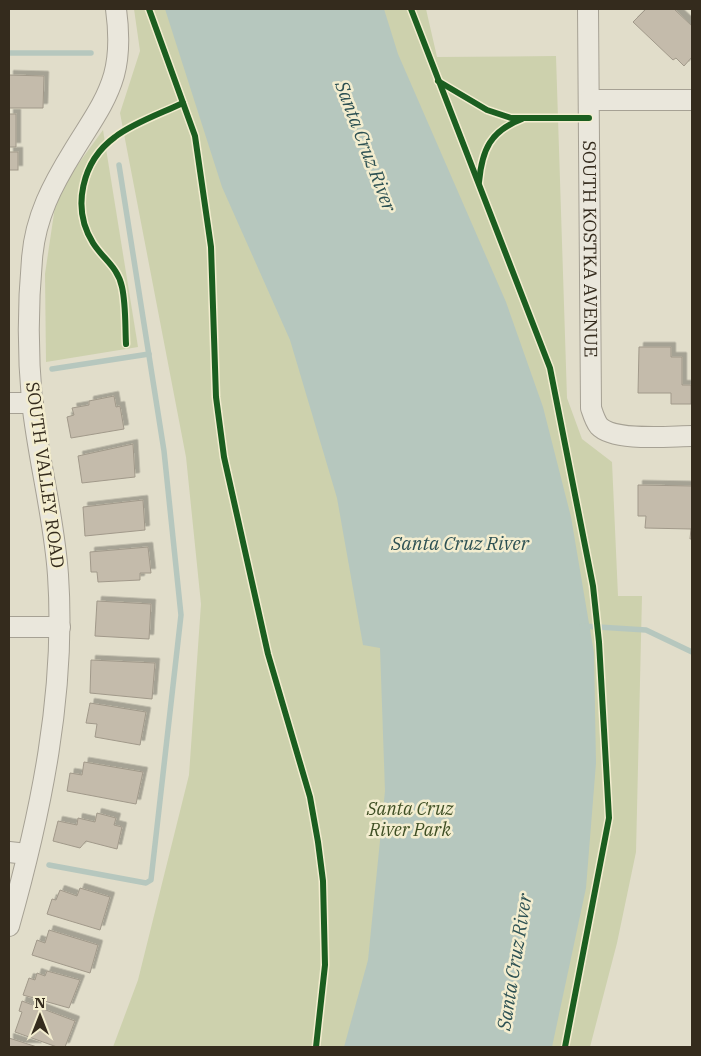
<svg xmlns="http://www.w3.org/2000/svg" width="701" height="1056" font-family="'IBM Plex Serif',serif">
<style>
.green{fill:#cdd1ad}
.water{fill:#b6c7be}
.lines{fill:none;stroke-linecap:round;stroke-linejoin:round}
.stream{stroke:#b6c7be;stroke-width:5.5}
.building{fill:#c4bbab;stroke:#a1998a;filter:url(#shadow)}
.street-casing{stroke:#a6a194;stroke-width:22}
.street{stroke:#eae7dc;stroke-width:20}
.cycleway-casing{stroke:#f3edcf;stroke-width:9}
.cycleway{stroke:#1b5e20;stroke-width:6}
.labels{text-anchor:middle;stroke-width:5;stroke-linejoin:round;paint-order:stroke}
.street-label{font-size:18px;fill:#342b1d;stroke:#f3edcf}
.park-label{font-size:18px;font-style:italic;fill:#3f4f24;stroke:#f3edcf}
.water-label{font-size:19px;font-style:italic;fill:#2d5153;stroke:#f3edcf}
</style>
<defs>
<filter id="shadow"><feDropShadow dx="4.5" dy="-4.5" stdDeviation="0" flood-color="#0004"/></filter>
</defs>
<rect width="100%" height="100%" fill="#e1ddca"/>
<g class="green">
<path d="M 134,9 L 426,9 L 437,57 L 556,56 L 567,398 L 582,439 L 612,462 L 618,596 L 642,596 L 636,852 L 617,943 L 590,1047 L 113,1047 L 138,980 L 189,775 L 201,604 L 186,457 L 120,113 L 140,51 Z"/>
<path d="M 103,130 L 138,347 L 46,362 L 45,274 L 57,193 Z"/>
</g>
<path class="water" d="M 165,9 L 384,9 L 398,54 L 506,302 L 543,407 L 571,517 L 594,653 L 596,763 L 586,888 L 552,1047 L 344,1047 L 368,960 L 385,791 L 380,648 L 363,645 L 337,498 L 290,340 L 222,187 Z"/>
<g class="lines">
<g class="stream">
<path d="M 9,53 L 91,53"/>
<path d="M 52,369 L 149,354"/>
<path d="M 582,626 L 646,630 L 692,652"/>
<path d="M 49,865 L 146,883 L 151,880 L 181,615 L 164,451 L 119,165"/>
</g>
</g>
<g class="building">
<path d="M 646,9 L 674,9 L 692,26 L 692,57 L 684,66 L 676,58 L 673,60 L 633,22 Z"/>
<path d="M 9,75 L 44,76 L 43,108 L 9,108 Z"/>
<rect x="9" y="114" width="7" height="33"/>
<rect x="9" y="152" width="9" height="18"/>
<path d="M 639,347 L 671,347 L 671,357 L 682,357 L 682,385 L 691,385 L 691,404 L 671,404 L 671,393 L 638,393 Z"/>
<path d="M 114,396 L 116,407 L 120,406 L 124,429 L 71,438 L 67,417 L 74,415 L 72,408 L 89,405 L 89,401 Z"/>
<path d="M 133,444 L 135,477 L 82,483 L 78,456 Z"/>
<path d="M 638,485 L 692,486 L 692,539 L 690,539 L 691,529 L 645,528 L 646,516 L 638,516 Z"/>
<path d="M 143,500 L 145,530 L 85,536 L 83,507 Z"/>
<path d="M 148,547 L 151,573 L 140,573 L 140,580 L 98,582 L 97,572 L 91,572 L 90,552 Z"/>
<path d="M 97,601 L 151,604 L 149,639 L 95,636 Z"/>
<path d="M 91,660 L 155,663 L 152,699 L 90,693 Z"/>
<path d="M 90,703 L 146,712 L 140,745 L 95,737 L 97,724 L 86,723 Z"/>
<path d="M 84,762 L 143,772 L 136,804 L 67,791 L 70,773 L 82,775 Z"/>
<path d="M 97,813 L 116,818 L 114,825 L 122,827 L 117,849 L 86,841 L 80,848 L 53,841 L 58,821 L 77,825 L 78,818 L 95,822 Z"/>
<path d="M 80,888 L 110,897 L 100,930 L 47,914 L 52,899 L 56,900 L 60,890 L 77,896 Z"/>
<path d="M 49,930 L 98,945 L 90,973 L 32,955 L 37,940 L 45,943 Z"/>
<path d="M 47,971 L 80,980 L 69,1008 L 23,995 L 29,978 L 35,980 L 37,973 L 45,976 Z"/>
<path d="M 22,1001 L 75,1021 L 65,1047 L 57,1047 L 15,1032 L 22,1012 L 19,1011 Z"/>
<path d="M 9,1038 L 37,1047 L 9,1047 Z"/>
</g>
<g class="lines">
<defs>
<g id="street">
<path id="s1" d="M 588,9 L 591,408 C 593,414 595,421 599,426 C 614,442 671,436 692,436"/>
<path d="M 589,100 L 692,100"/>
<path d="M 9,403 L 33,403"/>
<path d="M 9,627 L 60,627"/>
<path d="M 9,852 L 27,854"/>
<path d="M 9,926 C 41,813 66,692 58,575 C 54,516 38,459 32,401 C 28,357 28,303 32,259 C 35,217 53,184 74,150 C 89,125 106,103 114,75 C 120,53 119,31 116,9"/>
</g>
</defs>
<use href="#street" class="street-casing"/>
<use href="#street" class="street"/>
<defs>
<g id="cycleway">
<path d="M 149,9 L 195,136 L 211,247 L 216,397 L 224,457 L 268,654 L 310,797 L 318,842 L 323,881 L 325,965 L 316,1047"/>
<path d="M 411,9 L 550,368 L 593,586 L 599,642 L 609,818 L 565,1047"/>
<path d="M 438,81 L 487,110 L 511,118 L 589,118"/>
<path d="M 479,182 C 482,150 490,131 522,119"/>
<path d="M 126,344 C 125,326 126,305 122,287 C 118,267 103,259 93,243 C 71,208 82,161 115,137 C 133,123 162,113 183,103"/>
</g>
</defs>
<use href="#cycleway" class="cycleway-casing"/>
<use href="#cycleway" class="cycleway"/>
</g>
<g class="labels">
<g class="street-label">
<text dy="6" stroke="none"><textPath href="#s1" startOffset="240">SOUTH KOSTKA AVENUE</textPath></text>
<text transform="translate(45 475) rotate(82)" y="6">SOUTH VALLEY ROAD</text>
</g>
<g class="park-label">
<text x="410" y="815">Santa Cruz<tspan x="410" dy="21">River Park</tspan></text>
</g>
<g class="water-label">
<text transform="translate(366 146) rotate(69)" y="7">Santa Cruz River</text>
<text x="460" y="550">Santa Cruz River</text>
<text transform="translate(514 962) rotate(-81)" y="7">Santa Cruz River</text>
</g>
</g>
<rect width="701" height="1056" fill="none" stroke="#342b1d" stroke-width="20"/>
<g transform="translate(40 1016)" stroke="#f3edcf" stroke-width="4" paint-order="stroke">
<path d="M0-4L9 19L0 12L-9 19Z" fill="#342b1d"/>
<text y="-8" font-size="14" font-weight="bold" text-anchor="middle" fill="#342b1d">N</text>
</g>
</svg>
